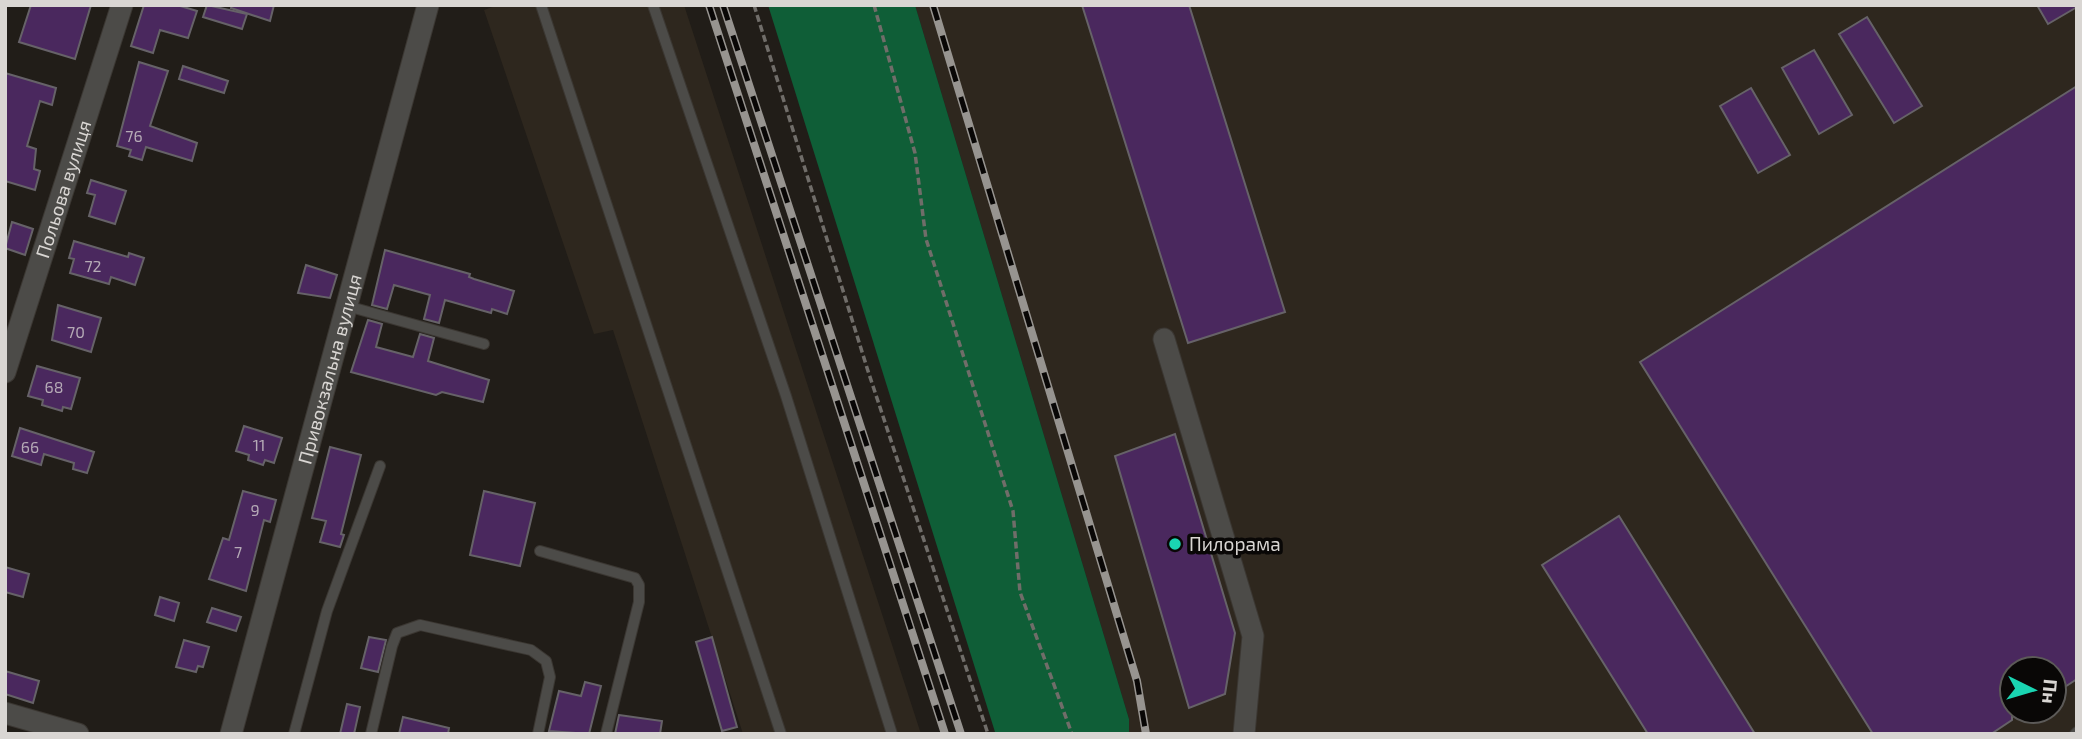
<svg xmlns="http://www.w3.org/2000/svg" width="2082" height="739" font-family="'Exo 2',sans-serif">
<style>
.built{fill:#2e271e;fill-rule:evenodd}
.forest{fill:#0f5e37}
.building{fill:#4a285e;stroke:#666268;stroke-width:2}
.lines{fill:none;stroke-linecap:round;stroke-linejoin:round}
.service-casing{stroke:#3b3732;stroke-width:12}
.minor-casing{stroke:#3b3732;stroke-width:23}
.path{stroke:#706d69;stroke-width:3.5;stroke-dasharray:7 3.5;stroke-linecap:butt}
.service{stroke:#4c4b48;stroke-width:10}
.minor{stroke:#4c4b48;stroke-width:21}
.rail-casing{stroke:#979490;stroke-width:8}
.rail{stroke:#090706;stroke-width:5;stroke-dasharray:16;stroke-linecap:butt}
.poi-dot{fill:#1ad5b2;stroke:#090706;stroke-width:2.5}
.labels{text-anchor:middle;stroke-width:7;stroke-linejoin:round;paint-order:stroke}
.number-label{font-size:16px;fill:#b5aab6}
.street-label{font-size:19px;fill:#d9d6d3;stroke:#090706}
.poi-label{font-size:19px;fill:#d9d6d3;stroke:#090706;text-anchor:start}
</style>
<rect width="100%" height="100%" fill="#211d18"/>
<g class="built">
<path d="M 498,5 L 684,5 L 921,734 L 743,734 L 613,330 L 594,334 L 484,10 Z"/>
<path d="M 915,5 L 2077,5 L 2077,734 L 1129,734 L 1129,719 ZM 2012,669 L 2054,669 L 2054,711 L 2012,711 Z"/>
</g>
<path class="forest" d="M 768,5 L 915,5 L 1129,719 L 1129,734 L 995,732 Z"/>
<g class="building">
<path d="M 31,5 L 91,5 L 75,59 L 19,42 Z"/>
<path d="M 144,5 L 177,5 L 197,11 L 188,38 L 160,30 L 153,53 L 131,46 Z"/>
<path d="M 207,5 L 247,14 L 242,29 L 203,17 Z"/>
<path d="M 232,5 L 274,5 L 270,21 L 231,8 Z"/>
<path d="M 1082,5 L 1189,5 L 1285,312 L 1188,343 Z"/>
<path d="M 2037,5 L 2077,5 L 2077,7 L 2048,24 Z"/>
<path d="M 1867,17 L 1922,106 L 1894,123 L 1839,34 Z"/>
<path d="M 1814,50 L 1852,115 L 1819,134 L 1782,68 Z"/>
<path d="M 139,62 L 168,71 L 150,126 L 197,143 L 192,161 L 146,147 L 142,160 L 129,156 L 131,150 L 117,146 Z"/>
<path d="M 183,66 L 228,81 L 224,93 L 179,79 Z"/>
<path d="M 5,73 L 56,88 L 52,105 L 40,101 L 27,146 L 36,149 L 34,169 L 40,171 L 35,190 L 5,181 Z"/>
<path d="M 2077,86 L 2077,679 L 2054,694 L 2054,669 L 2012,669 L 2012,720 L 1991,734 L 1873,734 L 1640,362 Z"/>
<path d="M 1751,88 L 1790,155 L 1758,173 L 1720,106 Z"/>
<path d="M 91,180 L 126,191 L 115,224 L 89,216 L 95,195 L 87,193 Z"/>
<path d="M 12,222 L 33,229 L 25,255 L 5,248 Z"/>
<path d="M 74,241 L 128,257 L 129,253 L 144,258 L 135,285 L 111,277 L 109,284 L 70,273 L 74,259 L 69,258 Z"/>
<path d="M 385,250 L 470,274 L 469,277 L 474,279 L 514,291 L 507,314 L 492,309 L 491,313 L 445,300 L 439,323 L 424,319 L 430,295 L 394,285 L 387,309 L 372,305 Z"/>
<path d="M 306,265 L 337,275 L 330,298 L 298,293 Z"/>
<path d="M 58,305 L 101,318 L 91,352 L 52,340 Z"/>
<path d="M 368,320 L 382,324 L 376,347 L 413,357 L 420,334 L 434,338 L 428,361 L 489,380 L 483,402 L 442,392 L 436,395 L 351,372 Z"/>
<path d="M 37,366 L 80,378 L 71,409 L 63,407 L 62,411 L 42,405 L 43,400 L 28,396 Z"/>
<path d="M 244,426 L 282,438 L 274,463 L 265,460 L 263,465 L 248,460 L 249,455 L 236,451 Z"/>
<path d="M 20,428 L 94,452 L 87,473 L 73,469 L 74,463 L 44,454 L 41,465 L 12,456 Z"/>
<path d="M 1175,434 L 1235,633 L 1225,694 L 1189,708 L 1115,456 Z"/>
<path d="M 330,447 L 361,455 L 341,534 L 344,535 L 340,547 L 320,542 L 326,521 L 312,518 Z"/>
<path d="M 243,491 L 276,500 L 270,522 L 264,520 L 246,591 L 209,579 L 223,538 L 229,540 Z"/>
<path d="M 484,491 L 535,503 L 520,566 L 470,555 Z"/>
<path d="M 1619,516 L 1755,734 L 1648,734 L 1542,565 Z"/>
<path d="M 5,567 L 29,574 L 23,597 L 5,592 Z"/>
<path d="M 160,597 L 179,603 L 174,621 L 155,615 Z"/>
<path d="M 212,608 L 241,617 L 236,631 L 207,622 Z"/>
<path d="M 369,637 L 386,640 L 378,672 L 361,668 Z"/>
<path d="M 712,637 L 737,727 L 722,731 L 696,642 Z"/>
<path d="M 184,640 L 209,647 L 203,667 L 198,666 L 196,672 L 176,667 Z"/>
<path d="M 5,671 L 39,681 L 33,703 L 5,694 Z"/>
<path d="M 585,682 L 601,686 L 589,734 L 549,731 L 559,691 L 581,696 Z"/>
<path d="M 347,704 L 360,707 L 354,734 L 340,734 Z"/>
<path d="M 619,715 L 662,721 L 660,734 L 615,734 Z"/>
<path d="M 403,717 L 449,728 L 448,734 L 399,734 Z"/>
</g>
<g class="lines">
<defs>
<g id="service">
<path d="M 541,5 L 781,734"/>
<path d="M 653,5 L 786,396 L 892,734"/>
<path d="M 347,306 L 484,344"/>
<path d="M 540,551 L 635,578 L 639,585 L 639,602 L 606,734"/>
<path d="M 294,734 L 327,611 L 380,466"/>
<path d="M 371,734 L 392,646 L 397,633 L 420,625 L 531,650 L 546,661 L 550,677 L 538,734"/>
<path d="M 2075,734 L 2077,732"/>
</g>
<g id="minor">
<path d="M 1164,339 L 1253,636 L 1244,734"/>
<path id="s1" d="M 5,372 L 122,5"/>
<path d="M 5,713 L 78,734"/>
<path id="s2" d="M 231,734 L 428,5"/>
</g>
</defs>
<use href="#service" class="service-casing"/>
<use href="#minor" class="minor-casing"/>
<g class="path">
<path d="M 754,5 L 868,371 L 988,734"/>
<path d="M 874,5 L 915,153 L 926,239 L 1013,511 L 1020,592 L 1072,734"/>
</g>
<use href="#service" class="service"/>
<use href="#minor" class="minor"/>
<defs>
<g id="rail">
<path d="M 709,5 L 945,734"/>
<path d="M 723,5 L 961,734"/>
<path d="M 933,5 L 1137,681 L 1146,734"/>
</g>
</defs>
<use href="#rail" class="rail-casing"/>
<use href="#rail" class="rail"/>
</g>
<circle class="poi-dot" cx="1175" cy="544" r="7"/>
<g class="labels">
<g class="number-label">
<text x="134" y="142">76</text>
<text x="93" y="272">72</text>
<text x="76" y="338">70</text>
<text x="54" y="393">68</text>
<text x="259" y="451">11</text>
<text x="30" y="453">66</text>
<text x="255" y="516">9</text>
<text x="238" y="558">7</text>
</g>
<g class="street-label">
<text dy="7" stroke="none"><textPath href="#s1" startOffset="192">Польова вулиця</textPath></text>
<text dy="7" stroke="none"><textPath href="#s2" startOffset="378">Привокзальна вулиця</textPath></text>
</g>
<g class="poi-label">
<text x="1189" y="551">Пилорама</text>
</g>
</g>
<rect width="2082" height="739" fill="none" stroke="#d9d6d3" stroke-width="14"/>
<g transform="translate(2033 690) rotate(95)"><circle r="33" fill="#090706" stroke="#5c5a58" stroke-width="2"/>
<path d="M0-5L12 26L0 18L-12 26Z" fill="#1ad5b2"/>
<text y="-10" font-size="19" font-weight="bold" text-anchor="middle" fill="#d9d6d3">Пн</text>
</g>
</svg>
